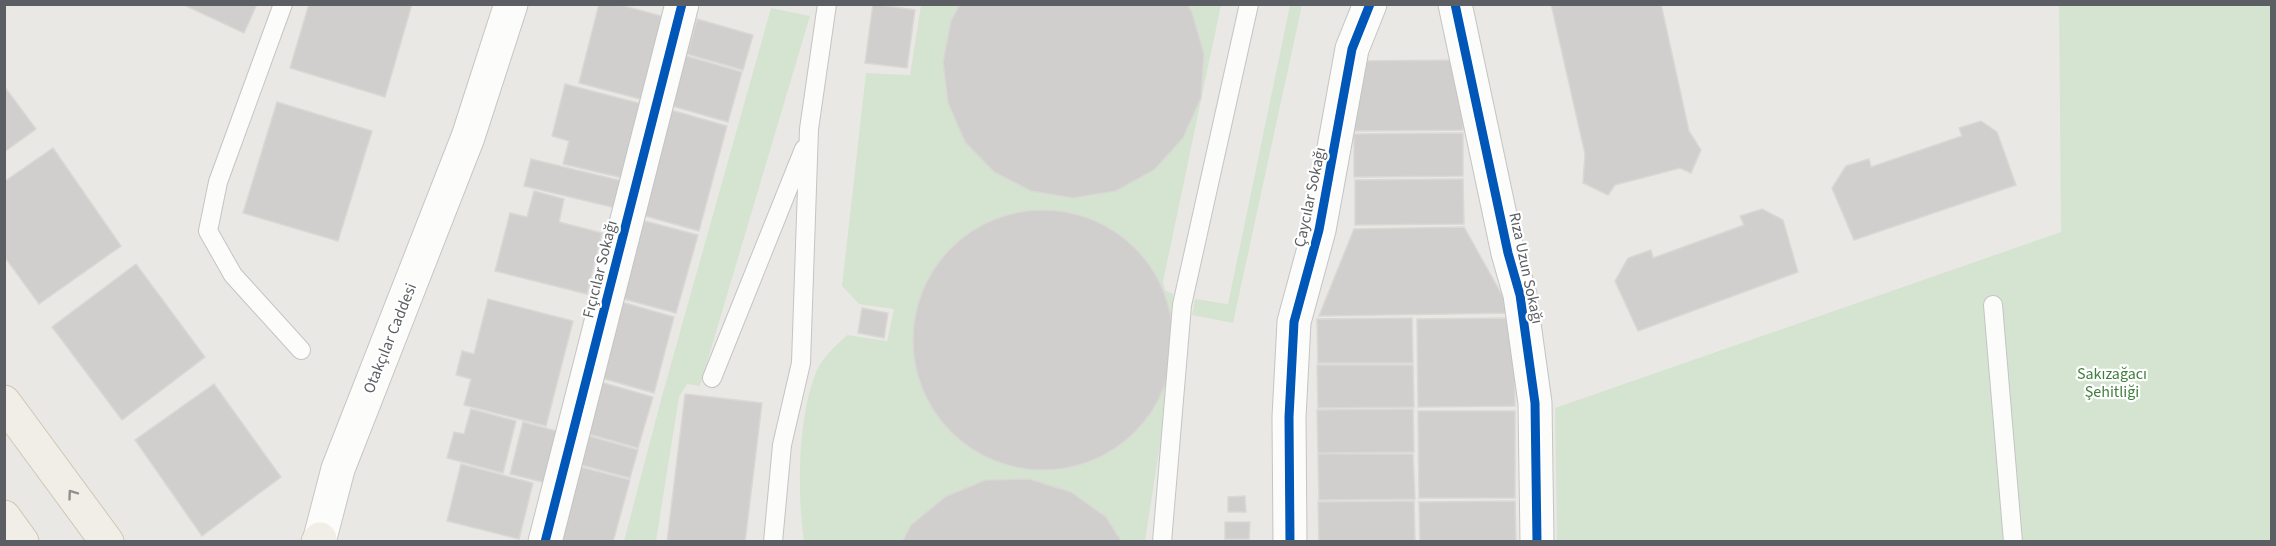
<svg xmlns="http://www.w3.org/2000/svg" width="2276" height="546" font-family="'Source Sans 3',sans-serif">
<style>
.green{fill:#d5e4d1;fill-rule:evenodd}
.building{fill:#d1cfce;stroke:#d9d8d4;stroke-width:1.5}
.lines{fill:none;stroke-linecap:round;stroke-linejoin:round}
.service-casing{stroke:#c4c4c5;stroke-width:20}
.minor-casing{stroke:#c4c4c5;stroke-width:35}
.secondary-casing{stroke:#c7c6c6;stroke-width:35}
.primary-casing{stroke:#cfc6b5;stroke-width:35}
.service{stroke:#fcfcfb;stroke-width:18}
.minor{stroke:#fcfcfb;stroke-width:33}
.secondary{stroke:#fcfcfb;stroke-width:33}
.primary{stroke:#f1eee7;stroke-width:33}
.cycleway-casing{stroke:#fff;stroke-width:13}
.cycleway{stroke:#0057b8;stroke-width:9}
.oneway{stroke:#909091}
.labels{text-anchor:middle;stroke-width:4.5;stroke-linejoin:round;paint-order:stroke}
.street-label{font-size:16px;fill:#5b5e62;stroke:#fff}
.park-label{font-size:16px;fill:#3f7f3d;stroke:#fff}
</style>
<rect width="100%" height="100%" fill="#eae8e5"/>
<g class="green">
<path d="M 921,5 L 963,5 L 1064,196 C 1075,196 1086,197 1096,195 C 1159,182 1204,126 1203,62 C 1203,41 1195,23 1187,5 L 1221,5 L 1163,282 L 1165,290 L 1173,294 L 1174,355 L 1145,541 L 1122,541 L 1106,519 L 1081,499 L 1053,486 L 1023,480 L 904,541 L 804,542 C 797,493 797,411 819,366 C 825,355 838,344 847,335 L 887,341 L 894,309 L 859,304 L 842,286 L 866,73 L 910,75 ZM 1053,211 C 1063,213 1074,214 1084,217 C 1132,234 1175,285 1171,338 C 1167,387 1150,425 1106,451 C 1080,466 1049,472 1019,466 C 893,441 877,277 990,222 C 1010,212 1032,212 1053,211 Z"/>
<path d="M 1290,5 L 1302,5 L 1233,323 L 1192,315 L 1195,299 L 1228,304 Z"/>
<path d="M 2059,5 L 2271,5 L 2271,541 L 1557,541 L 1555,408 L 2061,232 Z"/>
<path d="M 771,8 L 810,16 L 700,386 L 687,384 L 679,397 L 656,541 L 624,541 L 662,396 Z"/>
</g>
<g class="building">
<path d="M 182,4 L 257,4 L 244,33 Z"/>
<path d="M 309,4 L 412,4 L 385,97 L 290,68 Z"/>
<path d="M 599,4 L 617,4 L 665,17 L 644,100 L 579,83 Z"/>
<path d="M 873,4 L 915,10 L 907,68 L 865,63 Z"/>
<path d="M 960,4 L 1187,4 L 1192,12 L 1204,54 L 1201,98 L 1183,138 L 1154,170 L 1116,191 L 1073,198 L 1031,191 L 994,172 L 965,142 L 948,103 L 943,62 L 951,21 Z"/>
<path d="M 1551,4 L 1661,4 L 1689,131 L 1701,150 L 1691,173 L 1680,168 L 1615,185 L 1608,195 L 1583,183 L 1585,154 Z"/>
<path d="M 697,19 L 753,35 L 743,70 L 687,54 Z"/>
<path d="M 686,56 L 742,72 L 728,122 L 672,106 Z"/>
<path d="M 1462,60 L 1463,130 L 1354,131 L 1353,61 Z"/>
<path d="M 565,84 L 642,104 L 623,178 L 563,164 L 569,141 L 552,136 Z"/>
<path d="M 4,86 L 36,129 L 4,152 Z"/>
<path d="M 277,102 L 372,131 L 338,241 L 243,213 Z"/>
<path d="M 671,110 L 727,126 L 699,231 L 642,215 Z"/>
<path d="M 1981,121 L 1997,132 L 2016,185 L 1854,240 L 1832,188 L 1846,166 L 1869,159 L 1871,167 L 1962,136 L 1959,128 Z"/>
<path d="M 1463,133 L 1463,176 L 1354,177 L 1354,134 Z"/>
<path d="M 53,148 L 121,246 L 39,304 L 4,256 L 4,182 Z"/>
<path d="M 531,159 L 622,181 L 616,208 L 524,186 Z"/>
<path d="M 1463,179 L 1464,224 L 1355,225 L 1355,180 Z"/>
<path d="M 534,191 L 564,199 L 559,222 L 602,233 L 587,294 L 495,271 L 510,213 L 527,217 Z"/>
<path d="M 1762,209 L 1783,220 L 1798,272 L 1638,331 L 1615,281 L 1628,258 L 1651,250 L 1653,258 L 1744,225 L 1740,216 Z"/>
<circle cx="1043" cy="340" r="130"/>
<path d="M 641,220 L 698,235 L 676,313 L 620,298 Z"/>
<path d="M 1464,227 L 1512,313 L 1319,316 L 1354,229 Z"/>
<path d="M 136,264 L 205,357 L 122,420 L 52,327 Z"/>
<path d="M 488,299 L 573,321 L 546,426 L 464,405 L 471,379 L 456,375 L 462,351 L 474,354 Z"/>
<path d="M 618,301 L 674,317 L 654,393 L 598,377 Z"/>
<path d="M 862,308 L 888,313 L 884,338 L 858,333 Z"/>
<path d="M 1412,318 L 1413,363 L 1318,363 L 1317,319 Z"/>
<path d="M 1514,318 L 1515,406 L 1418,407 L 1417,319 Z"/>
<path d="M 1317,365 L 1413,365 L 1414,407 L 1318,408 Z"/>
<path d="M 597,381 L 653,397 L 638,448 L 582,432 Z"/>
<path d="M 214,384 L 281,477 L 202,536 L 135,440 Z"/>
<path d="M 685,394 L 762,403 L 745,542 L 667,542 Z"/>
<path d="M 471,409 L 516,421 L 503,473 L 447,458 L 454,432 L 464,434 Z"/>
<path d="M 1413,409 L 1414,452 L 1318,453 L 1317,410 Z"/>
<path d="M 1418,411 L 1515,411 L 1515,498 L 1419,498 Z"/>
<path d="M 523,422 L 560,432 L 547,483 L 510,474 Z"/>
<path d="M 582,434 L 638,450 L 630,478 L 574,463 Z"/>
<path d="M 1318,454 L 1413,454 L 1415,499 L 1319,500 Z"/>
<path d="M 461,464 L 533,483 L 519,539 L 447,521 Z"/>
<path d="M 573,465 L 630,480 L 613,542 L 552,542 Z"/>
<path d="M 1029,479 L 1071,492 L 1106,517 L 1122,542 L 902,542 L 911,525 L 945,497 L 985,480 Z"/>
<path d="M 1245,496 L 1246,512 L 1228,512 L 1228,497 Z"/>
<path d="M 1414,501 L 1415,542 L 1319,542 L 1318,502 Z"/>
<path d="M 1515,501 L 1516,542 L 1420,542 L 1419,502 Z"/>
<path d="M 1225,522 L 1250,522 L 1249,539 L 1225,539 Z"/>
</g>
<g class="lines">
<defs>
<g id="service">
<path d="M 283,4 L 218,182 L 208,231 L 233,275 L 301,350"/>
<path d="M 1993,305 L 2013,542"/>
<path d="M 712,378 L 804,149"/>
<path d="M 773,542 L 782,445 L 801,363 L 809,129 L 827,4"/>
<path d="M 1162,542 L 1182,305 L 1249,4"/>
</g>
<g id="minor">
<path d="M 1455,4 L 1508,253 L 1520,295 L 1535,403 L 1537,542"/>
<path d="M 545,542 L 682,4"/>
<path d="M 1290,542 L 1289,417 L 1294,322 L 1319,230 L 1352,49 L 1370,4"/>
</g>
<path id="secondary" d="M 319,542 L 338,469 L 468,137 L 511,4"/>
<g id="primary">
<path d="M 4,402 L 107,542"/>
<path d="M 4,517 L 22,542"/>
<path d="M 318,542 L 320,539"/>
</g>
</defs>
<use href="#service" class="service-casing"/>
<use href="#minor" class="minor-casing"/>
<use href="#secondary" class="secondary-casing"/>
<use href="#primary" class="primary-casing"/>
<use href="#service" class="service"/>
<use href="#minor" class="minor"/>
<use href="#secondary" class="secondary"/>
<use href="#primary" class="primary"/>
<defs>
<g id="cycleway">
<path d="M 1455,4 L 1508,253 L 1520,295 L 1535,403 L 1537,542"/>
<path d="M 545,542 L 682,4"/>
<path d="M 1290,542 L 1289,417 L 1294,322 L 1319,230 L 1352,49 L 1370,4"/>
</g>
</defs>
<use href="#cycleway" class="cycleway-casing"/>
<use href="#cycleway" class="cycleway"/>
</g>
<defs><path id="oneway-chevron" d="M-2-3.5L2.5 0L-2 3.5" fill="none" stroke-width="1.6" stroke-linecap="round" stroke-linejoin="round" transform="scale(1.5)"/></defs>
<use class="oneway" href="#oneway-chevron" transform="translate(72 494) rotate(-126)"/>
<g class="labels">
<g class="street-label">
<text transform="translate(1309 197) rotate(-78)" y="6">Çaycılar Sokağı</text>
<text transform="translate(1527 268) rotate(78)" y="6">Rıza Uzun Sokağı</text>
<text transform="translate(599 269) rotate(-76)" y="6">Fıçıcılar Sokağı</text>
<text transform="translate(389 338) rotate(-68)" y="6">Otakçılar Caddesi</text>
</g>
<g class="park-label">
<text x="2112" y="379">Sakızağacı<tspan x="2112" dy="18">Şehitliği</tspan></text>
</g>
</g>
<rect width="2276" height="546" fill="none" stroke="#5b5e62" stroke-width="12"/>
</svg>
